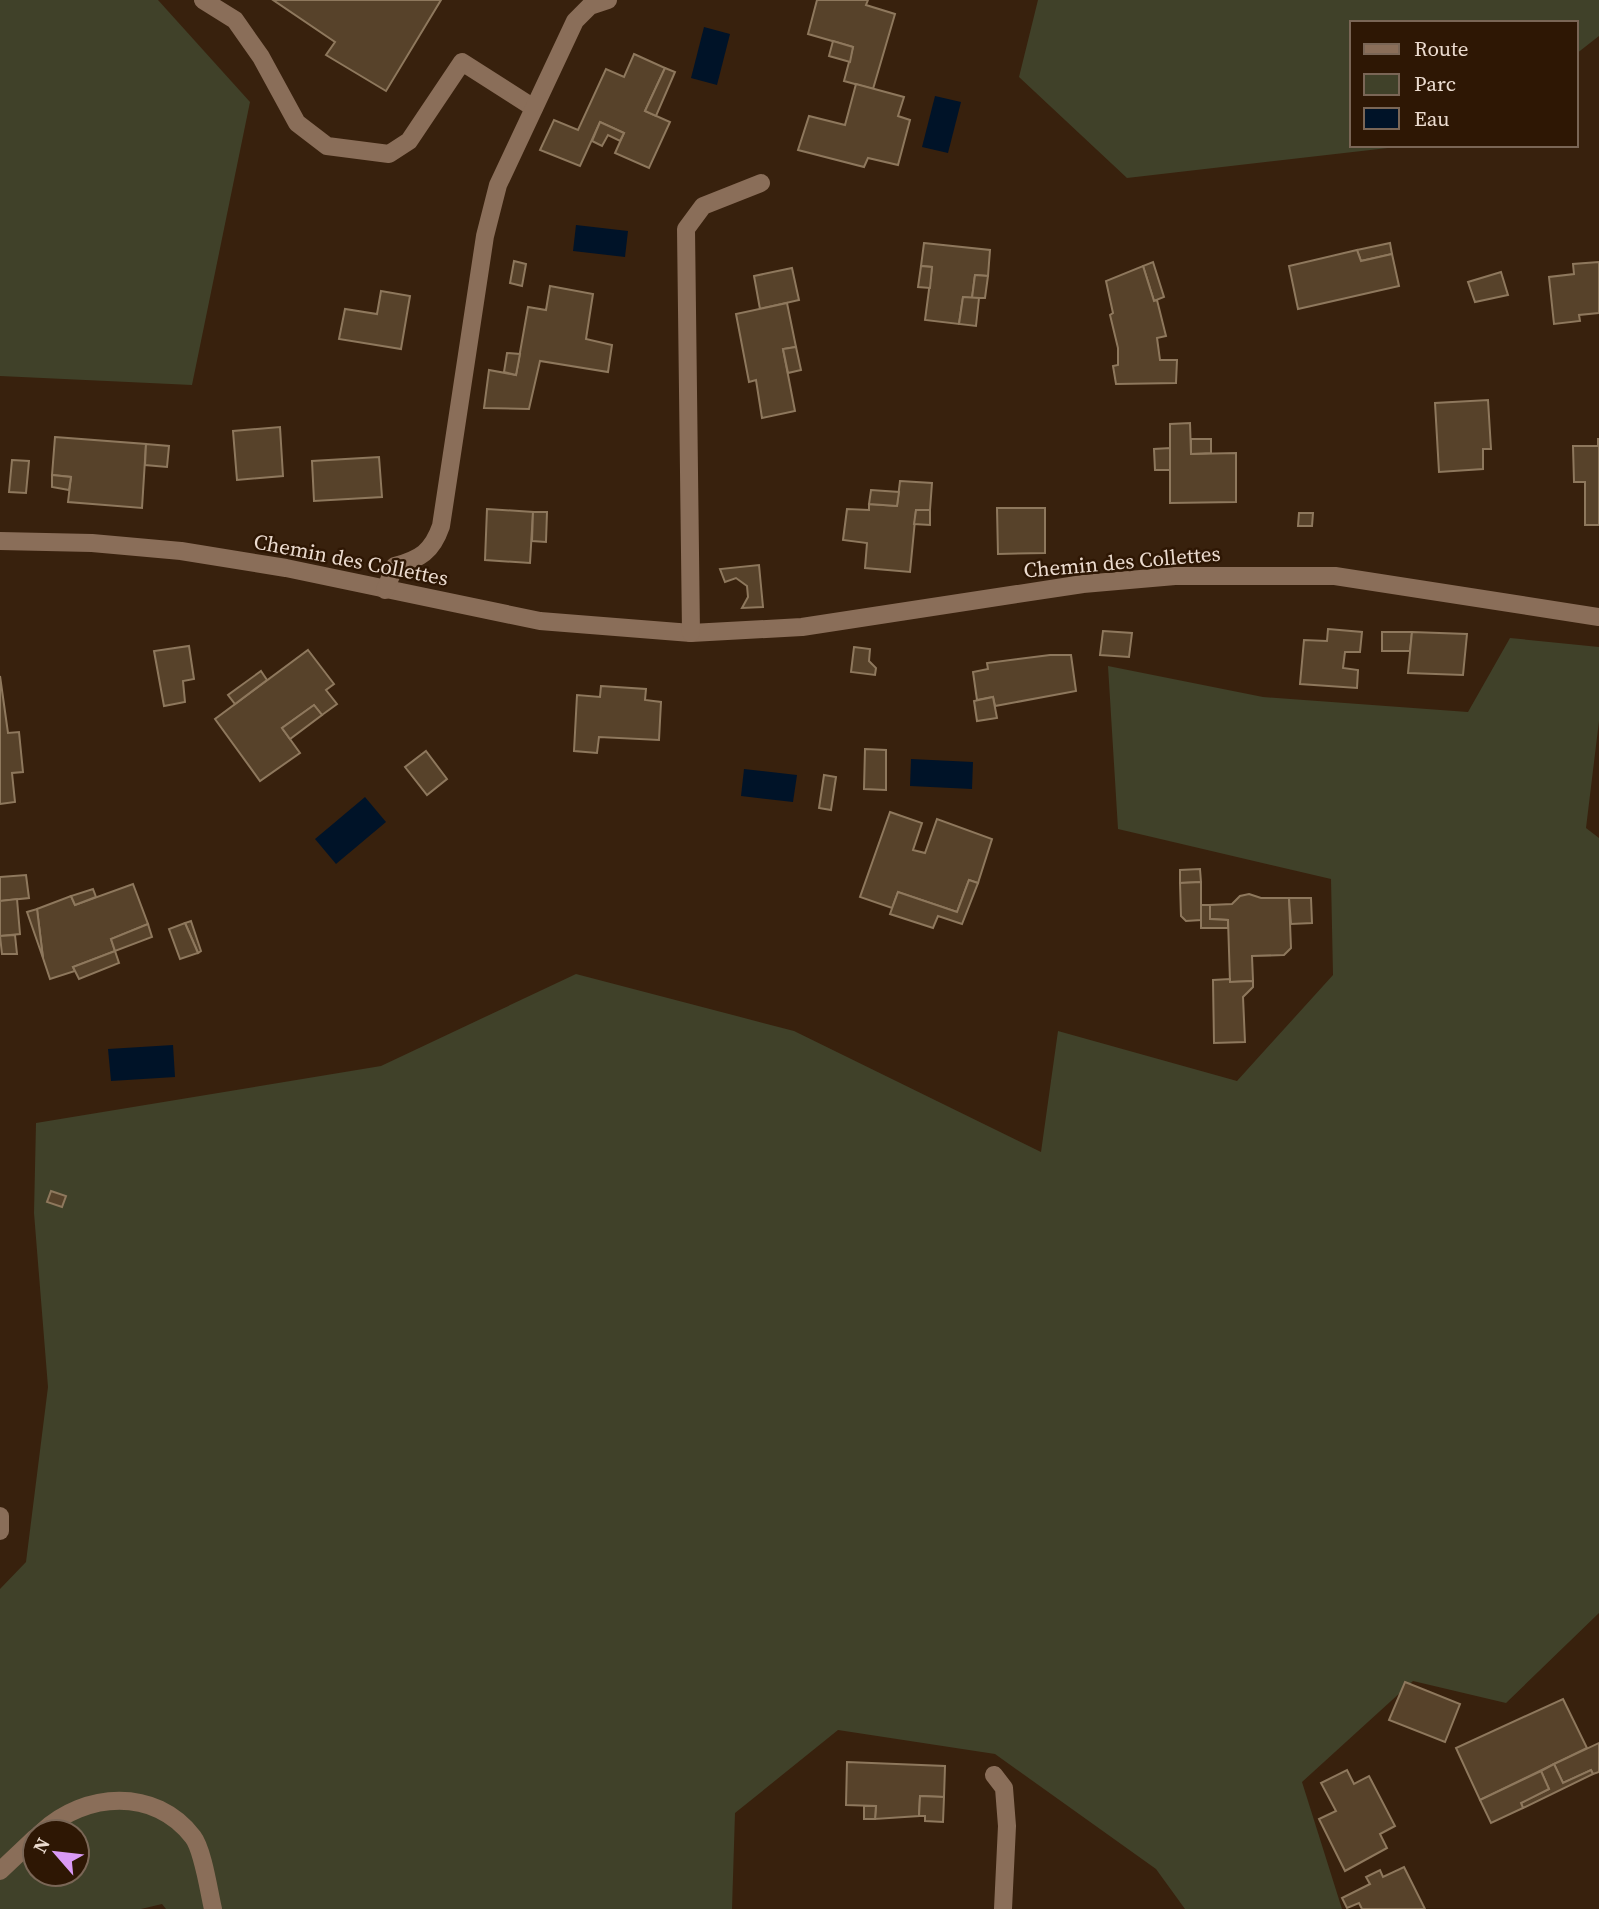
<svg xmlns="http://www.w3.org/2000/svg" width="1599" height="1909" font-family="'Source Serif 4',serif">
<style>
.green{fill:#404129;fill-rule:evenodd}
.water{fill:#001328}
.building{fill:#57422a;stroke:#8e785d;stroke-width:2}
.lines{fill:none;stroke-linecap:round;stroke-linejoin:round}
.minor{stroke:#8a6e59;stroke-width:18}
.labels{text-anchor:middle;stroke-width:5;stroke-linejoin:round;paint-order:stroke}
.street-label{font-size:21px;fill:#ecdcd0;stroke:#2e1704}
</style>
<rect width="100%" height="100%" fill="#38210d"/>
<g class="green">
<path d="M 0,0 L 158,0 L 250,102 L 192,385 L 0,376 Z"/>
<path d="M 1038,0 L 1599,0 L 1599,36 L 1576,54 L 1576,23 L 1352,23 L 1352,145 L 1414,145 L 1127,178 L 1019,77 Z"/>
<path d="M 1510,638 L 1599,647 L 1599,721 L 1586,828 L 1599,838 L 1599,1613 L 1506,1703 L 1413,1681 L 1302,1782 L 1342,1909 L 1185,1909 L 1156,1869 L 995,1754 L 838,1730 L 735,1813 L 732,1909 L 166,1909 L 162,1904 L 141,1909 L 0,1909 L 0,1589 L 26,1562 L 48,1387 L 34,1213 L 36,1123 L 381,1066 L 576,974 L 794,1031 L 1041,1152 L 1058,1031 L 1237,1081 L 1333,975 L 1331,879 L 1118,829 L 1108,666 L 1263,697 L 1468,712 ZM 35,1832 L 77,1832 L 77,1874 L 35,1874 Z"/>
</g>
<g class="water">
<path d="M 704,27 L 730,34 L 717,85 L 691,78 Z"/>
<path d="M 935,96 L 961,102 L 948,153 L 922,147 Z"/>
<path d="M 576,225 L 628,231 L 625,257 L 573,251 Z"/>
<path d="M 911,759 L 973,762 L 972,789 L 910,786 Z"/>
<path d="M 744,769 L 797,775 L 793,802 L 741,796 Z"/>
<path d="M 365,797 L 386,822 L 336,864 L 315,839 Z"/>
<path d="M 173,1045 L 175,1077 L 111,1081 L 108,1049 Z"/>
</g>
<g class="building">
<path d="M 273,0 L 441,0 L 386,91 L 326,55 L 335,42 Z"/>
<path d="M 817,0 L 868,0 L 866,5 L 895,14 L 873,89 L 844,81 L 853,47 L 808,34 Z"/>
<path d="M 833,41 L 853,47 L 850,62 L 829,56 Z"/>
<path d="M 634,54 L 665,68 L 645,111 L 670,122 L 649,168 L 615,153 L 624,133 L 600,122 L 580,166 L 540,150 L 554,120 L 578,130 L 606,69 L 624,77 Z"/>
<path d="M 665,68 L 675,72 L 656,116 L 645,111 Z"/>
<path d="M 856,84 L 904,97 L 898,116 L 910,120 L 898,165 L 868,158 L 864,167 L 798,150 L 809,116 L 845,125 Z"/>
<path d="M 600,122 L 624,133 L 620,141 L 608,135 L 602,146 L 592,141 Z"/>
<path d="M 924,243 L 990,250 L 988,276 L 975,275 L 972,298 L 963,297 L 959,324 L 925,320 L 932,267 L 921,266 Z"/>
<path d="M 1390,243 L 1392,254 L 1361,261 L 1357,250 Z"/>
<path d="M 1357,250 L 1361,261 L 1392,254 L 1399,286 L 1298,309 L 1289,266 Z"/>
<path d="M 514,261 L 526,264 L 522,286 L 510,283 Z"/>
<path d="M 1153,262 L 1164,297 L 1154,301 L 1143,266 Z"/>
<path d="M 1599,262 L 1599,313 L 1579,315 L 1580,321 L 1554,324 L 1549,277 L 1574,274 L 1573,264 Z"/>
<path d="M 921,266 L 932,267 L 930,288 L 918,287 Z"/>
<path d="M 1143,266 L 1154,301 L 1157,300 L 1166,336 L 1157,338 L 1160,360 L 1177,360 L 1176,383 L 1116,384 L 1113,366 L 1118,365 L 1118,348 L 1110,315 L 1113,313 L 1106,281 Z"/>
<path d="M 792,268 L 799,300 L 760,309 L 754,276 Z"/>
<path d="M 1501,272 L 1508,295 L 1475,302 L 1468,282 Z"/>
<path d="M 975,275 L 988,276 L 985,298 L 972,298 Z"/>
<path d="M 550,286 L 593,294 L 586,339 L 612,345 L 608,372 L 540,361 L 529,409 L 484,408 L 489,370 L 516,375 L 528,307 L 546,310 Z"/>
<path d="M 381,291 L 410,296 L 401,349 L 339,339 L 345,309 L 377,314 Z"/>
<path d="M 963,297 L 979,298 L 976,326 L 959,324 Z"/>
<path d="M 787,303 L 796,347 L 783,349 L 795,411 L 762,418 L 756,380 L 749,382 L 736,314 Z"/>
<path d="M 796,347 L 801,370 L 788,373 L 783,349 Z"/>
<path d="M 507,353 L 520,354 L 516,375 L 504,372 Z"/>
<path d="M 1488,400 L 1491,449 L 1483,449 L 1483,469 L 1439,472 L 1435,403 Z"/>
<path d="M 1190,423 L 1191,454 L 1236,453 L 1236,502 L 1170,503 L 1170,424 Z"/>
<path d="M 280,427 L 283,476 L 237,480 L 233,431 Z"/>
<path d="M 55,437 L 146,444 L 142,508 L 68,502 L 71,477 L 52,475 Z"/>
<path d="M 1191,439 L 1211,439 L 1211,453 L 1191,454 Z"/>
<path d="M 1598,439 L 1599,439 L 1599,525 L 1585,525 L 1585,482 L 1574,482 L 1573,446 L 1598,446 Z"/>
<path d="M 146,444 L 169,446 L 167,467 L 145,465 Z"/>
<path d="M 1170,448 L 1170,470 L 1155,470 L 1154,449 Z"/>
<path d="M 379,457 L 382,497 L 314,501 L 312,461 Z"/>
<path d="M 12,460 L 29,461 L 26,493 L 9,492 Z"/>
<path d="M 52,475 L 71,477 L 69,490 L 52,487 Z"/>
<path d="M 900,481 L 932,483 L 930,510 L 916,510 L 910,572 L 865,568 L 867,543 L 843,540 L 847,509 L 869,510 L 869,504 L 897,506 Z"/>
<path d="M 871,490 L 899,492 L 897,506 L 869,504 Z"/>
<path d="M 997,508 L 1045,508 L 1045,553 L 998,554 Z"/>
<path d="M 487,509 L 533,512 L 530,563 L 485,560 Z"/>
<path d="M 916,510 L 930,510 L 930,525 L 914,524 Z"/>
<path d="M 533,512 L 547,512 L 546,542 L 532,541 Z"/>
<path d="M 1299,513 L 1313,513 L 1312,526 L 1298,526 Z"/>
<path d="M 759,565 L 763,607 L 742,608 L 748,597 L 747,586 L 736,578 L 725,582 L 720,569 Z"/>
<path d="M 1328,629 L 1362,632 L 1360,652 L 1345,652 L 1343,668 L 1358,670 L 1357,688 L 1300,684 L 1304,640 L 1327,641 Z"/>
<path d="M 1103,631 L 1132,633 L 1129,657 L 1100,655 Z"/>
<path d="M 1382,632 L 1412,632 L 1410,651 L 1382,651 Z"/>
<path d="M 1412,632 L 1467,634 L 1463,675 L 1408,673 Z"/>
<path d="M 189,646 L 194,679 L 183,681 L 185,702 L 164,706 L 154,651 Z"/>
<path d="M 854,647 L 870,649 L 869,661 L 876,668 L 875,675 L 851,672 Z"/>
<path d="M 308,650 L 334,684 L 326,690 L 337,704 L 322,715 L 314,705 L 282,728 L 300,753 L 260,781 L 215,719 Z"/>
<path d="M 1050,655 L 1071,655 L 1076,691 L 995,706 L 993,697 L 977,700 L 973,672 L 988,669 L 987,663 Z"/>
<path d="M 261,671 L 267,680 L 235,704 L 228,695 Z"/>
<path d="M 0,676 L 8,733 L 19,732 L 23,772 L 12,773 L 15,802 L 0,804 Z"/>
<path d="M 601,686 L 646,689 L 645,700 L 661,702 L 659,740 L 599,737 L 597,753 L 574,751 L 577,695 L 600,697 Z"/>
<path d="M 993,697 L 997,718 L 977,721 L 974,701 Z"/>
<path d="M 314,705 L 322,715 L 290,739 L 282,728 Z"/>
<path d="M 865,749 L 886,750 L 886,790 L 864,789 Z"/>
<path d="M 426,751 L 447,779 L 427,795 L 405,767 Z"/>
<path d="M 824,775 L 836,777 L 831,810 L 819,808 Z"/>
<path d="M 890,812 L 922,823 L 913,850 L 925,853 L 937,819 L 992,839 L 978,883 L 969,880 L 957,912 L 898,892 L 892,908 L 860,897 Z"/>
<path d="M 1200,869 L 1201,882 L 1180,883 L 1180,870 Z"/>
<path d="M 26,875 L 29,898 L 0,901 L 0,877 Z"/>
<path d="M 969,880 L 978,883 L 962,924 L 938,916 L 933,928 L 890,914 L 898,892 L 957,912 Z"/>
<path d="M 1201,882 L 1201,920 L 1186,921 L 1181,916 L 1180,883 Z"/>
<path d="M 133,884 L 148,924 L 111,939 L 115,951 L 73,967 L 75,971 L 50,979 L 43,958 L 37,909 L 71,896 L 75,905 Z"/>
<path d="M 93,889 L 96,897 L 75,905 L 71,896 Z"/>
<path d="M 1249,894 L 1261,898 L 1289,898 L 1291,948 L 1284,955 L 1252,956 L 1253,981 L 1230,982 L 1228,920 L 1210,919 L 1210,905 L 1232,904 L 1240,896 Z"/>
<path d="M 1289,898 L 1311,898 L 1312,923 L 1291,924 Z"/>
<path d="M 17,899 L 20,934 L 0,936 L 0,901 Z"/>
<path d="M 1201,905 L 1210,905 L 1210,919 L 1228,920 L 1228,928 L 1201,928 Z"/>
<path d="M 37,909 L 43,958 L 27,912 Z"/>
<path d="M 191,921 L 201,951 L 198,953 L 185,923 Z"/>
<path d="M 185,923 L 198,953 L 180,959 L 169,929 Z"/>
<path d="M 148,924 L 152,937 L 115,951 L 111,939 Z"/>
<path d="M 15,935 L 17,954 L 2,954 L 0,936 Z"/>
<path d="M 115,951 L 119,963 L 79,979 L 73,967 Z"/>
<path d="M 1230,979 L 1230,982 L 1253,981 L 1253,987 L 1243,997 L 1245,1042 L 1214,1043 L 1213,980 Z"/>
<path d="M 51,1191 L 66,1196 L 62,1207 L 47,1202 Z"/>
<path d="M 1405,1682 L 1460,1704 L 1445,1742 L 1389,1720 Z"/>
<path d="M 1563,1699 L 1587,1748 L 1480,1800 L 1456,1748 Z"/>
<path d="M 1599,1743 L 1599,1772 L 1593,1774 L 1591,1770 L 1563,1783 L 1554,1764 Z"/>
<path d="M 847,1762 L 945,1766 L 944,1797 L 920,1796 L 919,1816 L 875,1819 L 876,1806 L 846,1805 Z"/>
<path d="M 1554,1764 L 1563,1783 L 1591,1770 L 1593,1774 L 1523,1808 L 1521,1803 L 1549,1789 L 1541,1771 Z"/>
<path d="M 1347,1770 L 1354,1784 L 1369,1776 L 1395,1826 L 1380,1834 L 1387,1848 L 1345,1871 L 1319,1819 L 1336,1811 L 1321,1783 Z"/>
<path d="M 1541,1771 L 1549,1789 L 1521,1803 L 1523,1808 L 1491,1823 L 1480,1800 Z"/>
<path d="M 920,1796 L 944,1797 L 943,1822 L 925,1821 L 925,1816 L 919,1816 Z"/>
<path d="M 864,1806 L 876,1806 L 875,1819 L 864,1819 Z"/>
<path d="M 1404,1867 L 1425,1909 L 1362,1909 L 1359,1903 L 1347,1908 L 1342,1898 L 1370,1884 L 1366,1877 L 1380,1870 L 1383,1877 Z"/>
</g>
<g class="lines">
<g class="minor">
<path d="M 203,0 L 235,20 L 261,57 L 297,123 L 327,146 L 389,154 L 409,141 L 462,62 L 534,108"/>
<path d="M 0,541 L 92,543 L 181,551 L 286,568 L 540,621 L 691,633 L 802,627 L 1083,584 L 1175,576 L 1335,576 L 1599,617"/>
<path d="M 385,590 L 395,566 C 420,559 432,552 441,526 L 485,236 L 498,185 L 575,21 L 590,6 L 608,0"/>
<path d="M 691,633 L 686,229 L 703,206 L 761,183"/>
<path d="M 0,1516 L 0,1531"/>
<path d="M 994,1775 L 1004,1788 L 1007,1826 L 1003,1909"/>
<path d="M 42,1832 C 85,1792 155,1787 193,1837 C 203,1850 209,1892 213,1909"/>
<path d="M 0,1871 L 35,1838"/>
</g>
</g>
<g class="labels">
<g class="street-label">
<text transform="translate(351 560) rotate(11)" y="7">Chemin des Collettes</text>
<text transform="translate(1122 562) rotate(-5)" y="7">Chemin des Collettes</text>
</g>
</g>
<rect x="1350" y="21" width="228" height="126" fill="#2e1704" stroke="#7a6656" stroke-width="2"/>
<rect x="1364" y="44" width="35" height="10" fill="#8a6e59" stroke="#7a6656" stroke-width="2"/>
<text x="1414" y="56" font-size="21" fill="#ecdcd0">Route</text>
<rect x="1364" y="74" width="35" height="21" fill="#404129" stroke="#7a6656" stroke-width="2"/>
<text x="1414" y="91" font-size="21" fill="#ecdcd0">Parc</text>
<rect x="1364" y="108" width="35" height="21" fill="#001328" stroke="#7a6656" stroke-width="2"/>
<text x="1414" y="126" font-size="21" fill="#ecdcd0">Eau</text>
<g transform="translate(56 1853) rotate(298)"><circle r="33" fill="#2e1704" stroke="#7a6656" stroke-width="2"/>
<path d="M0-5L12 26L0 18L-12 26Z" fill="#da9af6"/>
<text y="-10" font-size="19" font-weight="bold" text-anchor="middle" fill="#ecdcd0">N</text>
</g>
</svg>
